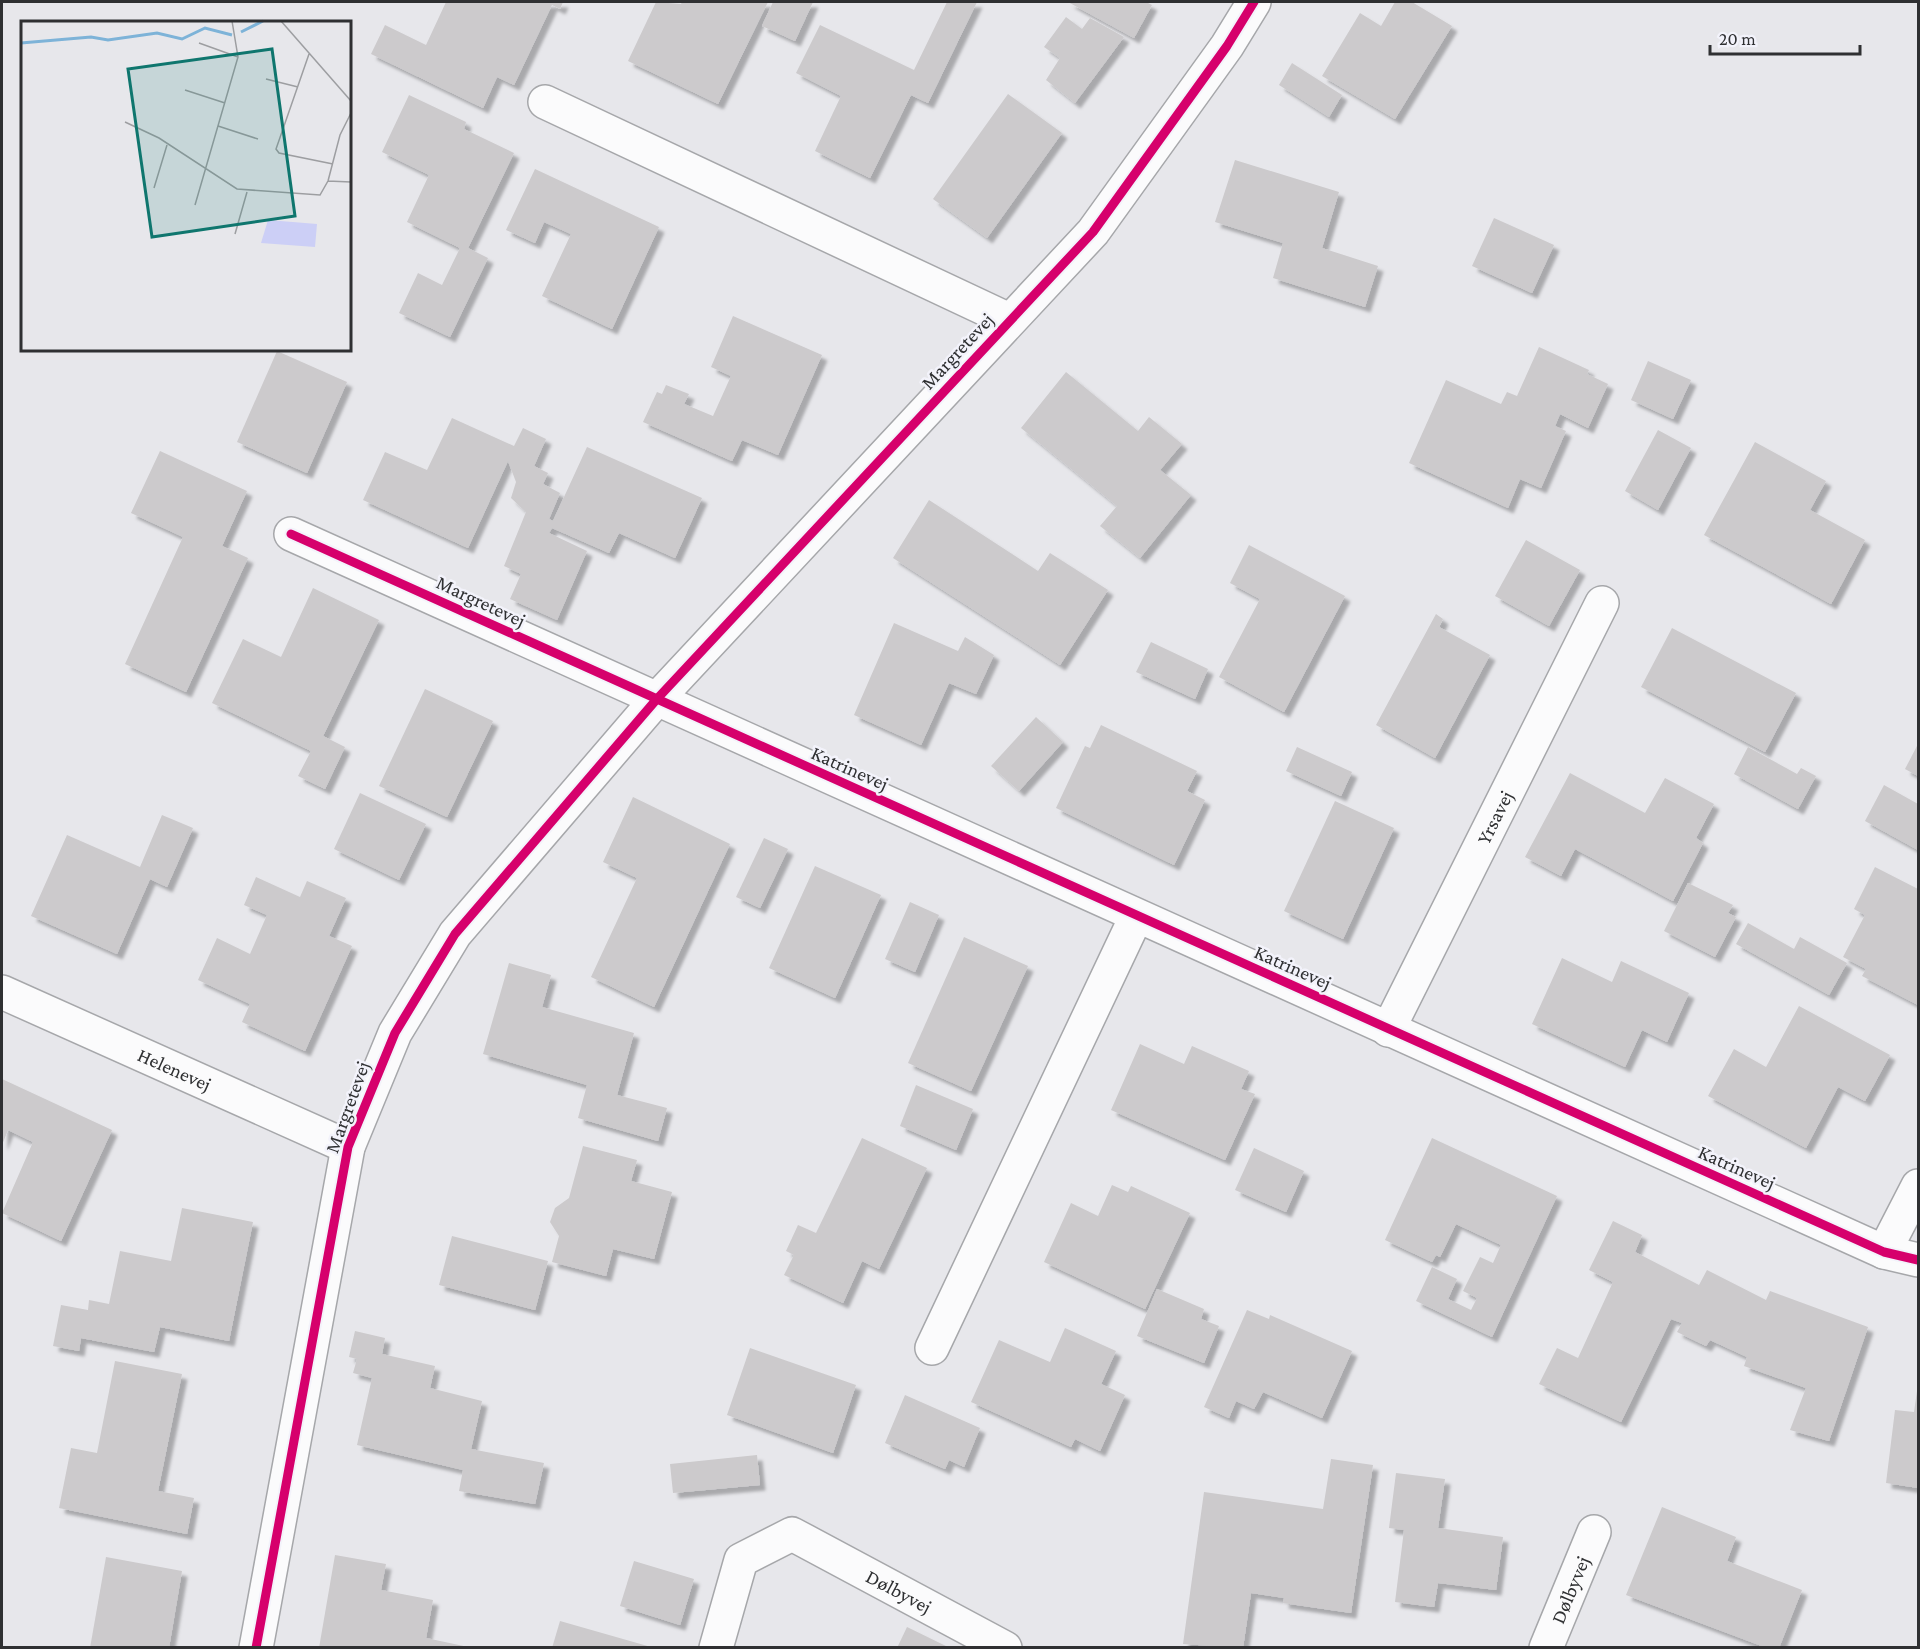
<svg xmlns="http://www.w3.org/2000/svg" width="1920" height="1649" font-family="'Crimson Pro',serif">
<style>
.building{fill:#cccacc;filter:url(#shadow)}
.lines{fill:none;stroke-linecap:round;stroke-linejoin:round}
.minor-casing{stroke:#a6a7aa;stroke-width:36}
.minor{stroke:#fbfbfc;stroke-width:33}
.cycleway-casing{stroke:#f3f3fb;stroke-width:13}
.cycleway{stroke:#d6006c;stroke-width:9}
.labels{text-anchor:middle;stroke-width:5;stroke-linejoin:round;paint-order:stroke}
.street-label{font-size:20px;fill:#2f3032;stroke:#f3f3fb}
.inset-river{fill:none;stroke:#7db3d8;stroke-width:3}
.inset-road{fill:none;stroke:#9d9ea1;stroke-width:1.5}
.view{fill:#0f766e;fill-opacity:0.15;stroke:#0f766e;stroke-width:3}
.inset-edge{fill:none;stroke:#2f3032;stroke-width:3}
</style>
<defs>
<filter id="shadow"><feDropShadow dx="5.5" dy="5.5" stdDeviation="1.5" flood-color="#0004"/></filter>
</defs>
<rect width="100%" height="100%" fill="#e7e7eb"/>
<g class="building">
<path d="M 446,2 L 563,2 L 560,9 L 552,5 L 514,85 L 497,77 L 483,108 L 371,54 L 385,25 L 426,45 Z"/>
<path d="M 656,2 L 681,4 L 682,2 L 768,2 L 718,104 L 628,61 Z"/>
<path d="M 773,2 L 813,2 L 795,41 L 762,26 Z"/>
<path d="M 947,2 L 977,2 L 928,103 L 911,95 L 870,178 L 815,151 L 841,96 L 796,73 L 820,25 L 914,70 Z"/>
<path d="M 1068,2 L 1146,2 L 1152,5 L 1134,38 Z"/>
<path d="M 1395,2 L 1412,2 L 1452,26 L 1395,119 L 1322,76 L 1360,13 L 1381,26 Z"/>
<path d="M 1066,17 L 1082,29 L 1090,18 L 1124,37 L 1075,103 L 1046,80 L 1060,58 L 1044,47 Z"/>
<path d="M 1292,63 L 1342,95 L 1329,117 L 1279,85 Z"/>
<path d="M 1008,94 L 1062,133 L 987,238 L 933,199 Z"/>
<path d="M 409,95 L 466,122 L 464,129 L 514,153 L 468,248 L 488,258 L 450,337 L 399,313 L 418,273 L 442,285 L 460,248 L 407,222 L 429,175 L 382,152 Z"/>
<path d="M 1235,160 L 1339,192 L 1322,248 L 1378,266 L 1365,307 L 1273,278 L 1283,243 L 1215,222 Z"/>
<path d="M 535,169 L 659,227 L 612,329 L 542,296 L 571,234 L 544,222 L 535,243 L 506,230 Z"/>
<path d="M 1494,218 L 1554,245 L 1532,293 L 1472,266 Z"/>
<path d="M 733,316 L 822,355 L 778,455 L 742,440 L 732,461 L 643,422 L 657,392 L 662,394 L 666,385 L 689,394 L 684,404 L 713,416 L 731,376 L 711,367 Z"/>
<path d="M 1539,347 L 1589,370 L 1587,374 L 1608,384 L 1588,428 L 1560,414 L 1555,426 L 1566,431 L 1541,488 L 1520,479 L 1508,508 L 1409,463 L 1446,380 L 1501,404 L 1507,392 L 1517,396 Z"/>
<path d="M 277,351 L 347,382 L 307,473 L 237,442 Z"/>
<path d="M 1648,361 L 1691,380 L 1673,419 L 1631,400 Z"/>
<path d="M 1066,372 L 1138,431 L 1149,417 L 1182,444 L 1160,470 L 1191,495 L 1140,558 L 1100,526 L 1117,506 L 1021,428 Z"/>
<path d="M 452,418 L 514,446 L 523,428 L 546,439 L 534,466 L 548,473 L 543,484 L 560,493 L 549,519 L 553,521 L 587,447 L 702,498 L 675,558 L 619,533 L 609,553 L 552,528 L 549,533 L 587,551 L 557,620 L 510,599 L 521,574 L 504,566 L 526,512 L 511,498 L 516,482 L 508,461 L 468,548 L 363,500 L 385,452 L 427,470 Z"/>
<path d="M 1658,430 L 1691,448 L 1658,510 L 1625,491 Z"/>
<path d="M 1755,442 L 1826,481 L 1810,510 L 1865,540 L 1831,604 L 1704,535 Z"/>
<path d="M 160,451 L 247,491 L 222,546 L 248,558 L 186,692 L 125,664 L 183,537 L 131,513 Z"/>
<path d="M 929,500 L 1038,571 L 1050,553 L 1108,590 L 1060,665 L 893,558 Z"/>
<path d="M 1526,540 L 1580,570 L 1549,626 L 1495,596 Z"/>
<path d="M 1249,545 L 1345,596 L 1284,712 L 1219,677 L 1260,599 L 1230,583 Z"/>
<path d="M 313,588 L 379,620 L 323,736 L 345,747 L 325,789 L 298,776 L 311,751 L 212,703 L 243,639 L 281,657 Z"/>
<path d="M 1436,614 L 1443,619 L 1439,627 L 1490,655 L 1435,758 L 1376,725 Z"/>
<path d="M 894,623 L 958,651 L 965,637 L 994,655 L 976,694 L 949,683 L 921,745 L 854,715 Z"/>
<path d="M 1672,628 L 1796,693 L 1765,752 L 1641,687 Z"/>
<path d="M 1151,642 L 1208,669 L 1195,699 L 1136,672 Z"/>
<path d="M 425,689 L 493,721 L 447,817 L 379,786 Z"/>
<path d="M 1036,717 L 1063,742 L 1019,791 L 991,766 Z"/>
<path d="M 1101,725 L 1197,771 L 1187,791 L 1205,800 L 1174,865 L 1056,808 L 1085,746 L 1090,748 Z"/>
<path d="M 1918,744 L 1918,776 L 1905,769 Z"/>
<path d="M 1297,747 L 1352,772 L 1341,796 L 1286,771 Z"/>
<path d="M 1748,747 L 1797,774 L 1801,768 L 1816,776 L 1798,809 L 1734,774 Z"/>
<path d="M 1570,773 L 1645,813 L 1665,778 L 1714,804 L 1696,838 L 1703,843 L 1673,901 L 1575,849 L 1561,876 L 1525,857 Z"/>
<path d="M 1884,785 L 1918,804 L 1918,850 L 1865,821 Z"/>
<path d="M 360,793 L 426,824 L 399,880 L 334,849 Z"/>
<path d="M 633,797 L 730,844 L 654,1007 L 591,977 L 637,878 L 603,862 Z"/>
<path d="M 1335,801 L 1394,828 L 1343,939 L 1284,911 Z"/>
<path d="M 162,815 L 193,828 L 167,887 L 150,879 L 117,954 L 31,916 L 67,835 L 140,867 Z"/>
<path d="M 764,838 L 788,849 L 760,908 L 736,897 Z"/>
<path d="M 815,866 L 881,895 L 835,998 L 769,968 Z"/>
<path d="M 1875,867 L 1918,889 L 1918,1005 L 1862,976 L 1866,969 L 1843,957 L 1865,915 L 1854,909 Z"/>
<path d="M 256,877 L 300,897 L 307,881 L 346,898 L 329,936 L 352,946 L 305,1051 L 242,1022 L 250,1004 L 198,980 L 217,938 L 250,954 L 267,915 L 244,905 Z"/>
<path d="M 1688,883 L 1733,905 L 1728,913 L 1736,917 L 1715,957 L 1664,931 Z"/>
<path d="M 910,902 L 939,915 L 915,972 L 885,959 Z"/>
<path d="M 1748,923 L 1794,949 L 1800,937 L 1847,963 L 1829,995 L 1736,944 Z"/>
<path d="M 964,937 L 1028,966 L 971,1091 L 908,1063 Z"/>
<path d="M 1562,958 L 1612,982 L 1621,961 L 1689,993 L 1667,1042 L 1642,1030 L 1625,1067 L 1532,1024 Z"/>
<path d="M 509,963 L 551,975 L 542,1007 L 634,1033 L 617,1095 L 667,1108 L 658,1141 L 578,1118 L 587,1085 L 483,1054 Z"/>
<path d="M 1799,1006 L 1890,1055 L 1865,1101 L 1838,1087 L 1806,1148 L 1708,1096 L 1734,1049 L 1766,1067 Z"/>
<path d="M 1140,1044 L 1184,1064 L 1192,1046 L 1249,1071 L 1241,1089 L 1255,1094 L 1225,1160 L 1111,1110 Z"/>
<path d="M 2,1079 L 112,1130 L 61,1241 L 2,1213 L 33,1142 L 8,1130 L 2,1145 Z"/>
<path d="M 916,1085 L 973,1109 L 956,1150 L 900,1126 Z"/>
<path d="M 862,1138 L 927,1168 L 879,1269 L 862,1261 L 843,1303 L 784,1275 L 794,1255 L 786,1251 L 798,1225 L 816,1233 Z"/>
<path d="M 1432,1138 L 1557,1196 L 1492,1337 L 1416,1301 L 1432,1267 L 1457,1279 L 1448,1299 L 1471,1310 L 1477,1298 L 1463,1291 L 1480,1257 L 1493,1263 L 1501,1245 L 1456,1224 L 1440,1257 L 1436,1255 L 1432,1262 L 1385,1240 Z"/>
<path d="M 583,1146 L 637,1160 L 631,1181 L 672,1192 L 654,1259 L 613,1249 L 606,1276 L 552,1262 L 559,1236 L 550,1222 L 555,1208 L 569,1198 Z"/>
<path d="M 1254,1148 L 1304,1171 L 1286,1212 L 1235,1190 Z"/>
<path d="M 1112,1185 L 1128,1192 L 1131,1186 L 1190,1213 L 1145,1309 L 1044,1262 L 1071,1203 L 1098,1216 Z"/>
<path d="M 182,1208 L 253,1222 L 229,1341 L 160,1327 L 154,1352 L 81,1338 L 79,1351 L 53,1346 L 61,1305 L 88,1310 L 89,1300 L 109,1304 L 120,1251 L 171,1261 Z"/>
<path d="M 1613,1221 L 1642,1235 L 1635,1252 L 1699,1285 L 1707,1270 L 1766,1300 L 1770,1291 L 1868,1327 L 1829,1441 L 1790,1430 L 1806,1388 L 1744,1366 L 1747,1357 L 1710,1340 L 1706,1346 L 1677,1332 L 1682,1323 L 1671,1319 L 1621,1422 L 1539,1384 L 1557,1348 L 1578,1358 L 1613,1282 L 1589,1270 Z"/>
<path d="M 452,1236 L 548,1261 L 535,1310 L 439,1285 Z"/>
<path d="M 1157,1289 L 1204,1309 L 1201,1319 L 1219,1326 L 1204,1363 L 1137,1336 Z"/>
<path d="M 1247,1310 L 1269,1319 L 1270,1315 L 1352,1351 L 1322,1418 L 1263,1392 L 1254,1409 L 1236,1401 L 1229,1418 L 1204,1407 Z"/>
<path d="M 1065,1328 L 1116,1351 L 1101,1384 L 1125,1395 L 1100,1451 L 1075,1439 L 1071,1447 L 971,1402 L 999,1340 L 1050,1362 Z"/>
<path d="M 355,1331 L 385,1338 L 382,1354 L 435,1366 L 430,1388 L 482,1401 L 471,1449 L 544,1463 L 535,1504 L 459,1491 L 463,1470 L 357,1445 L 372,1378 L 353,1373 L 357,1359 L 349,1357 Z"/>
<path d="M 750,1348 L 856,1385 L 833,1453 L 727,1415 Z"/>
<path d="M 115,1361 L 182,1374 L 158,1491 L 194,1498 L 187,1534 L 59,1508 L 71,1448 L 97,1453 Z"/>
<path d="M 1917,1391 L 1918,1488 L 1886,1483 L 1895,1410 L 1914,1412 Z"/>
<path d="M 905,1395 L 980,1428 L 964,1467 L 949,1460 L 945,1469 L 885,1443 Z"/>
<path d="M 757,1455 L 760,1485 L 673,1493 L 670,1464 Z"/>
<path d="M 1331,1459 L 1373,1465 L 1351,1613 L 1283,1603 L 1284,1598 L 1251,1593 L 1243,1648 L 1183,1644 L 1204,1492 L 1323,1509 Z"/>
<path d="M 1396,1473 L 1445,1479 L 1438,1528 L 1503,1537 L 1496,1590 L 1438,1583 L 1434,1607 L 1395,1602 L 1404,1530 L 1389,1528 Z"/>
<path d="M 1662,1507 L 1736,1537 L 1727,1561 L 1802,1590 L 1779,1648 L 1767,1648 L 1626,1595 Z"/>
<path d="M 335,1555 L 386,1564 L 381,1590 L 433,1600 L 426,1638 L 473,1648 L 319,1648 Z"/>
<path d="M 106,1557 L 182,1571 L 169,1648 L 90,1648 Z"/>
<path d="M 634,1561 L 694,1579 L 680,1625 L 620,1606 Z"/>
<path d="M 560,1621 L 651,1647 L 651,1648 L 552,1648 Z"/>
<path d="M 907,1627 L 950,1648 L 897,1648 Z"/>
</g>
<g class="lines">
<defs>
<g id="minor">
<path d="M 545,102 L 1009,320"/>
<path d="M 291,534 L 1884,1252 L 1918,1260"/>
<path id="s1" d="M 2,992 L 348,1147"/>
<path id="s2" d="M 1388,1030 L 1602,603"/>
<path d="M 1884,1252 L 1918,1186"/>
<path d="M 932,1348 L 1136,917"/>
<path d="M 256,1648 L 348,1147 L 395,1033 L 455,934 L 656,700 L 1093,232 L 1227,46 L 1254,2"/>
<path id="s3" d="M 716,1648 L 741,1560 L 792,1534 L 1005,1648"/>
<path id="s4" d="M 1546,1648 L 1594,1532"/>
</g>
</defs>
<use href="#minor" class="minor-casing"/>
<use href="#minor" class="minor"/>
<defs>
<g id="cycleway">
<path d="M 291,534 L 1884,1252 L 1918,1260"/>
<path d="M 256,1648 L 348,1147 L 395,1033 L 455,934 L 656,700 L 1093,232 L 1227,46 L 1254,2"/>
</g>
</defs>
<use href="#cycleway" class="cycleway-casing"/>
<use href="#cycleway" class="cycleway"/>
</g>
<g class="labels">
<g class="street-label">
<text transform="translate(957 351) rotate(-47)" y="7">Margretevej</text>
<text transform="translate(481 601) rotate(25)" y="7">Margretevej</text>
<text transform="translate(850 768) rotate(24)" y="7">Katrinevej</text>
<text dy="7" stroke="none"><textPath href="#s2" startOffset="238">Yrsavej</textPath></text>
<text transform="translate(1293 967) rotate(24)" y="7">Katrinevej</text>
<text dy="7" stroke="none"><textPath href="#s1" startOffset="189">Helenevej</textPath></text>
<text transform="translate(347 1107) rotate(-70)" y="7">Margretevej</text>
<text transform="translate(1737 1167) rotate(24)" y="7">Katrinevej</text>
<text dy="7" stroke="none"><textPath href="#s4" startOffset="63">Dølbyvej</textPath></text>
<text dy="7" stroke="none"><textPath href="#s3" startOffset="270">Dølbyvej</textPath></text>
</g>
</g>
<g transform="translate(21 21)">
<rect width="330" height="330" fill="#e7e7eb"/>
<path d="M 247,199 L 296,203 L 294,226 L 240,222 Z" fill="#cccff6"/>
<path class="inset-river" d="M 220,11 L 242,0M 0,22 L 70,16 L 87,19 L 136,12 L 161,18 L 184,7 L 211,14"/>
<path class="inset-road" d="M 260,0 L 330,80M 178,22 L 217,36M 288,33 L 255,128 L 258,132 L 312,143M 245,58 L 277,66M 164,69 L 204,82M 104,101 L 138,117 L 216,168 L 299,174 L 307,160 L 330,161M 197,105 L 237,118M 307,160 L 319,114 L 330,92M 133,167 L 146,124M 174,184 L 217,36 L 211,0M 214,213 L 226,171"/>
<path class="view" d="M 251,28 L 274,195 L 131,216 L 107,48 Z"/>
<rect width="330" height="330" class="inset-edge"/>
</g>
<rect width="1920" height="1649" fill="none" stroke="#2f3032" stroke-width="6"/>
<path d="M1710 45v9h150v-9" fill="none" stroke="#2f3032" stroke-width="3"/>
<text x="1719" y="45" font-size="18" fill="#2f3032" stroke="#f3f3fb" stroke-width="4.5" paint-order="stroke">20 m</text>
</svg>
